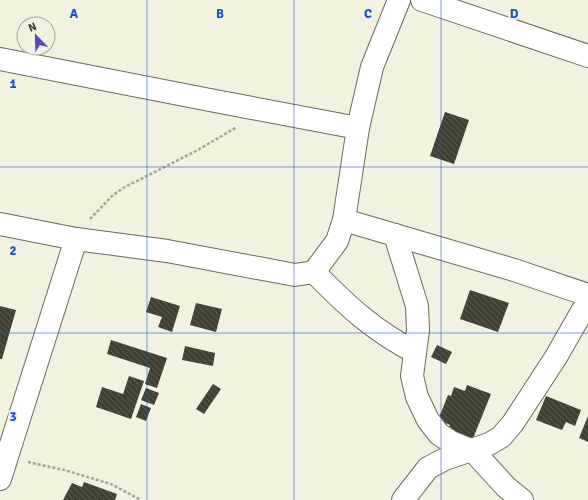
<svg xmlns="http://www.w3.org/2000/svg" width="588" height="500" font-family="Signika,sans-serif">
<style>
.building{fill:url(#building-back-hatch)}
.lines{fill:none;stroke-linecap:round;stroke-linejoin:round}
.minor-casing{stroke:#696a5a;stroke-width:24}
.path{stroke:#a4a597;stroke-width:2.5;stroke-dasharray:3 2;stroke-linecap:butt}
.minor{stroke:#fff;stroke-width:22}
.grid{fill:none;stroke:#1d4ed8;stroke-width:1;stroke-opacity:0.55}
.grid-label{font-size:13px;text-anchor:middle;font-weight:bold;fill:#1d4ed8;stroke:#f1f2df;stroke-width:4;stroke-linejoin:round;paint-order:stroke}
</style>
<defs>
<pattern id="building-back-hatch" width="6" height="6" patternUnits="userSpaceOnUse"><rect width="6" height="6" fill="#414132"/><path d="M-1 5l2 2M0 0l6 6M5-1l2 2" fill="none" stroke="#5b5b4f"/></pattern>
</defs>
<rect width="100%" height="100%" fill="#f1f2df"/>
<g class="building">
<path d="M 445,112 L 469,120 L 454,164 L 430,156 Z"/>
<path d="M 470,290 L 509,303 L 498,332 L 460,319 Z"/>
<path d="M 151,297 L 180,306 L 172,332 L 158,327 L 162,317 L 146,312 Z"/>
<path d="M 196,303 L 222,309 L 216,332 L 190,325 Z"/>
<path d="M 0,306 L 16,310 L 2,359 L 0,359 Z"/>
<path d="M 111,340 L 167,358 L 157,388 L 145,384 L 150,368 L 107,354 Z"/>
<path d="M 437,345 L 452,352 L 446,364 L 431,357 Z"/>
<path d="M 185,346 L 215,353 L 213,366 L 182,360 Z"/>
<path d="M 129,376 L 144,381 L 131,419 L 96,407 L 102,387 L 123,394 Z"/>
<path d="M 213,384 L 221,389 L 204,414 L 196,409 Z"/>
<path d="M 467,385 L 491,394 L 472,441 L 447,432 L 450,425 L 438,420 L 448,395 L 451,396 L 454,387 L 465,391 Z"/>
<path d="M 146,388 L 159,393 L 154,405 L 141,400 Z"/>
<path d="M 546,396 L 581,410 L 575,426 L 566,422 L 562,430 L 536,420 Z"/>
<path d="M 141,404 L 151,408 L 146,421 L 136,417 Z"/>
<path d="M 588,416 L 588,442 L 579,438 Z"/>
<path d="M 84,482 L 117,494 L 115,500 L 63,500 L 72,483 L 82,487 Z"/>
</g>
<g class="lines">
<defs>
<g id="minor">
<path d="M 422,0 L 588,56"/>
<path d="M 0,59 L 215,101 L 358,128"/>
<path d="M 344,220 L 514,270 L 588,295"/>
<path d="M 0,224 L 76,239 L 167,251 L 295,275 L 314,272 L 337,241 L 344,220 L 358,128 L 372,67 L 399,0"/>
<path d="M 395,235 L 417,306 L 418,330 L 412,376 L 417,397 L 428,420 L 439,434 L 451,442 L 473,451 L 506,487 L 522,500"/>
<path d="M 314,272 C 346,305 374,331 415,352"/>
<path d="M 0,479 L 76,239"/>
<path d="M 403,500 L 428,468 L 445,459 L 489,444 L 501,437 L 513,423 L 556,357 L 588,301"/>
</g>
</defs>
<use href="#minor" class="minor-casing"/>
<g class="path">
<path d="M 90,219 L 112,196 L 123,188 L 196,151 L 237,127"/>
<path d="M 28,462 L 64,470 L 111,484 L 141,500"/>
</g>
<use href="#minor" class="minor"/>
</g>
<path class="grid" d="M 147,0 L 147,500M 294,0 L 294,500M 441,0 L 441,500M 0,167 L 588,167M 0,333 L 588,333"/>
<g class="grid-label">
<text x="74" y="18">A</text>
<text x="220" y="18">B</text>
<text x="368" y="18">C</text>
<text x="514" y="18">D</text>
<text x="13" y="88">1</text>
<text x="13" y="255">2</text>
<text x="13" y="421">3</text>
</g>
<g transform="translate(36 36) rotate(337)"><circle r="19" fill="#f1f2df" stroke="#a7a899"/>
<path d="M0-3L7 15L0 10L-7 15Z" fill="#5949c1"/>
<text y="-6" font-size="11" font-weight="bold" text-anchor="middle" fill="#383831">N</text>
</g>
</svg>
